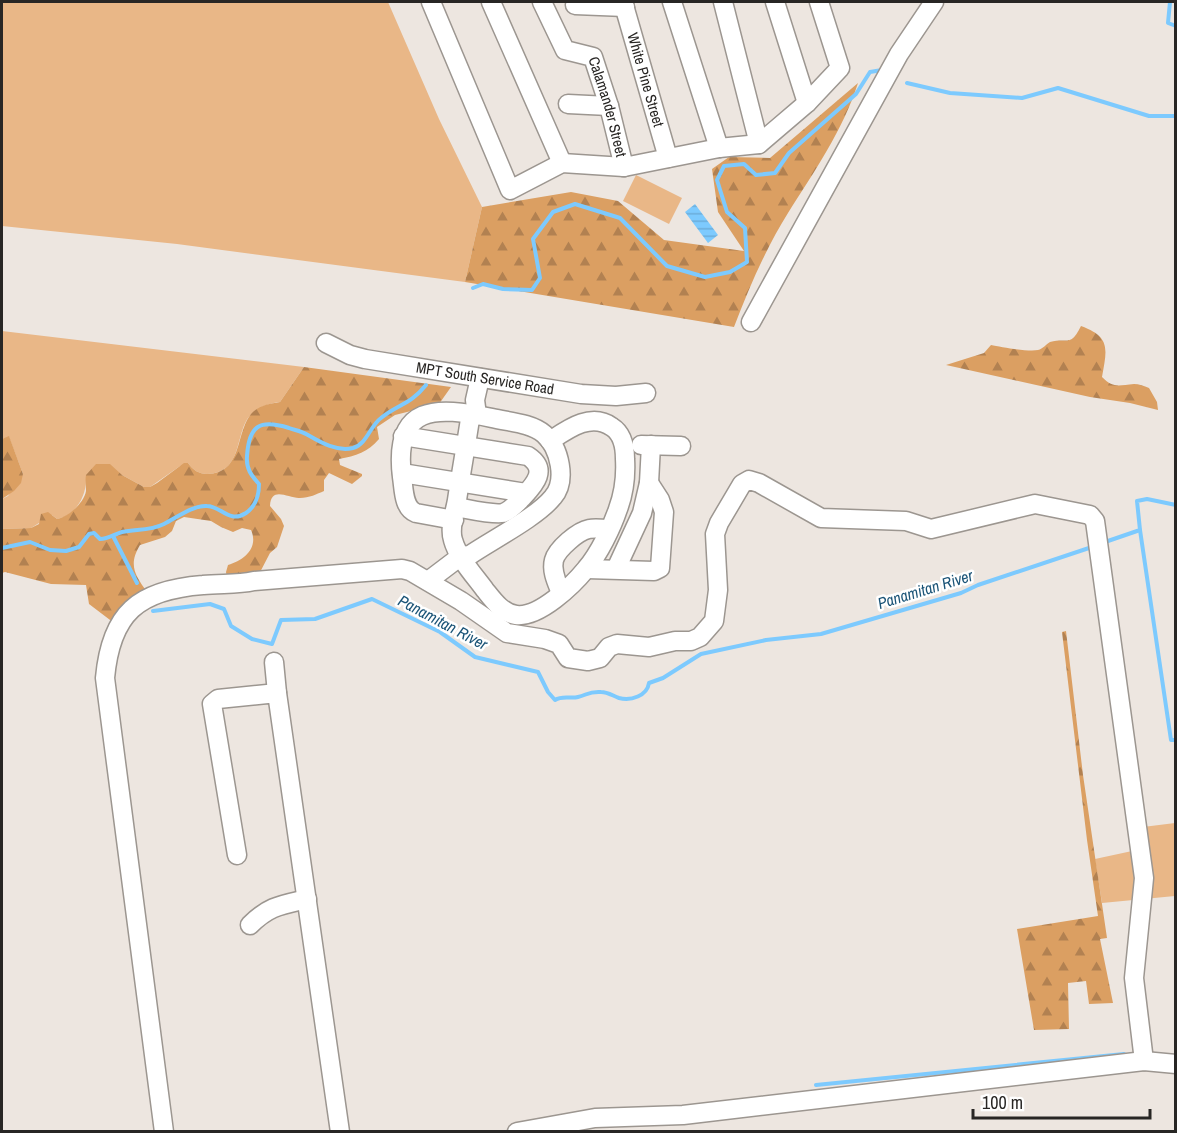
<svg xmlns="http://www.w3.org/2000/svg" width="1177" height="1133" font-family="'Archivo Narrow',sans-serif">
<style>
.grass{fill:#e9b787}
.forest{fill:url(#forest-firs)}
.water{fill:url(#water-rules)}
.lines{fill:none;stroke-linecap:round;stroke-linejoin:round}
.stream{stroke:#7dcafe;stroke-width:4}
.minor-casing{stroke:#9c9690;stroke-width:21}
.minor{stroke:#fff;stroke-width:18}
.labels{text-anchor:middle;stroke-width:5;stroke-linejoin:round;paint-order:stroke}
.street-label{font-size:15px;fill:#282624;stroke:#fff}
.water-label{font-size:16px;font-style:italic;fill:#1b5477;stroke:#fff}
</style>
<defs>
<pattern id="forest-firs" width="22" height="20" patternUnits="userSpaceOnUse" patternTransform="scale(1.5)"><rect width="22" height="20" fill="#db9f62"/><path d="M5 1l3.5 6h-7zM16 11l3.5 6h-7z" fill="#b28151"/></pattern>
<pattern id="water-rules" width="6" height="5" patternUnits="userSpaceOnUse" patternTransform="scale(1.5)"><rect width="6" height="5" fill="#7dcafe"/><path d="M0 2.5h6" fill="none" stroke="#6cadda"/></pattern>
</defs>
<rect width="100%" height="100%" fill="#ede6e0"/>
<g class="grass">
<path d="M 2,2 L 388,2 L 439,119 L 482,207 L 465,282 L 177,244 L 2,226 Z"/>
<path d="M 636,175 L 682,198 L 669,224 L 623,201 Z"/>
<path d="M 2,331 L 304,367 L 280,402 C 267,404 257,407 248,418 C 235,437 242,473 207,474 C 199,474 193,470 188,463 L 180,466 L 150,487 L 144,487 L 122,475 L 86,480 C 86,497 75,516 57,519 L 52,515 L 31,528 L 2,529 L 2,499 L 8,496 L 23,474 L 9,437 L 2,439 Z"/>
<path d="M 1175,823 L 1175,896 L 1102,903 L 1095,859 L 1146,848 L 1143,827 Z"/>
</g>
<g class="forest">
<path d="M 858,83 C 843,130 814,172 788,213 C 766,248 749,288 734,327 L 465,282 L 482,207 L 571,192 L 618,201 L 664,240 L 744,251 L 718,212 L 712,169 L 729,157 L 770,158 Z"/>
<path d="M 1081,326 C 1111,337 1107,349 1102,377 C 1114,389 1119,385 1134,384 C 1139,384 1144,386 1149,388 L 1157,402 L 1158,410 L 1130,403 L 1090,397 L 946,365 L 984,353 L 991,345 C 1001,347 1028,352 1038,350 C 1043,349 1046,344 1050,342 C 1068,337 1070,348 1081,326 Z"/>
<path d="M 304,367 L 451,387 L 439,404 L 395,415 L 377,427 L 379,439 C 368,452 356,456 339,459 L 340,465 L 362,474 L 362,476 L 352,484 L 329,473 L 324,480 L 324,491 C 317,494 309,498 300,498 C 289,499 271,485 270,506 L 281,519 L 284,526 L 277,547 L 270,553 L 257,578 L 227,579 L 226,572 L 228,565 C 244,560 259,548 251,530 L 242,528 L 233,532 L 221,527 L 211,521 L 184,517 L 176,521 L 172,531 L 165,537 L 140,545 C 128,565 135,575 147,592 L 114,623 L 89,604 L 86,585 L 51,584 L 5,572 L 2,573 L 2,529 L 31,528 L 39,524 L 41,514 L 48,512 L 57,519 C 68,517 84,503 86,491 C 86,486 85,480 86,475 L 96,464 L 110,464 L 122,475 L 144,487 L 150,487 L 157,483 L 184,463 L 188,463 C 193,470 199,474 207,474 C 243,473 235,434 251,414 C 259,405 269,404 280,402 Z"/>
<path d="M 9,436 L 23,474 L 21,483 L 14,491 L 2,499 L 2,439 Z"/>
<path d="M 1066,631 L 1083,775 L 1107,938 L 1100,939 L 1113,1003 L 1089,1004 L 1086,981 L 1068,983 L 1069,1029 L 1034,1030 L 1017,929 L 1098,916 L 1087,840 L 1062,632 Z"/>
</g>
<path class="water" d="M 695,204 L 718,235 L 708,243 L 685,212 Z"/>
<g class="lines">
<g class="stream">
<path d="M 1170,2 L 1168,23 L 1176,26"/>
<path d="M 907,83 L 950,93 L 1022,98 L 1058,88 L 1149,116 L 1176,116"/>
<path d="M 473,288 L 483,284 L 503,289 L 532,290 L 540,278 L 533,239 L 553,212 L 575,204 L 620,218 L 667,266 L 705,277 L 730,272 L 747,262 L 745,228 L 727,212 L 717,180 L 724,166 L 744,164 L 756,175 L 775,173 L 789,153 L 856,94 L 870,72 L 882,70"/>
<path d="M 1140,530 L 1171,740 L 1176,740"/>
<path d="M 113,536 L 137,583"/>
<path d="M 1105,542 L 1140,530 L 1137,501 L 1147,499 L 1176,505"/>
<path d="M 2,548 L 30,542 L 50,550 L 66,551 L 79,547 L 89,534 L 94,533 L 100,539 C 108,539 115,534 122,532 C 137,529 150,531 164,524 C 176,518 193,505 207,506 C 221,506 229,524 246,513 C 256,506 259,496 259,484 C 251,475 246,469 247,456 C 249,425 260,419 289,428 C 294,430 301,431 306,434 C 320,442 336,452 353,448 C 367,444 370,426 381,418 C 398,404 410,405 426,385"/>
<path d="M 153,611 L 210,604 L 224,609 L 231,626 L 252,639 L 272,644 L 281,620 L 315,619 L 372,599 L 440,632 L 475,657 L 538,672 L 548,692 L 555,700 C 563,695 570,699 578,697 C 587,695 589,691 601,692 C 608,692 613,696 619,698 C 631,701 647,696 649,683 L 663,678 L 701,654 L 766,640 L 821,634 L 961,593 L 978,585 L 1092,547"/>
<path d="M 816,1085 L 1124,1054"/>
</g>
<defs>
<g id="minor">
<path d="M 431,2 L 510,190 L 562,163 L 624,167 L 719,148 L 759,144 L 807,103 L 840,68 L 819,2"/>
<path d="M 491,2 L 562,163"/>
<path id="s1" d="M 542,2 L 565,50 L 593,57 L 609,106 L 624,167"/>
<path id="s2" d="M 623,2 L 668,158"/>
<path d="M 672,2 L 719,148"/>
<path d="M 723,2 L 759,144"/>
<path d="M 775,2 L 807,103"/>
<path d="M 575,5 L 625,7"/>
<path d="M 568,104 L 609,106"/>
<path d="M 751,322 L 899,54 L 934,2"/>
<path id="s3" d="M 326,343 L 350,355 L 365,359 L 581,394 L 616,396 L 646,393"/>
<path d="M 480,378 L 475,400 L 477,415 L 470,419 C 466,446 461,473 457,500 C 455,512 449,528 453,540 C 458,558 474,575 485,590 C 493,600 502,613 516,615 C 539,618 573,585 586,569 C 599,554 612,527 618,509 C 624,493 626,476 625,459 C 625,447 623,434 612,427 C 591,412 568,429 550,441"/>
<path d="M 403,436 L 528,456 C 549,470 534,485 522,498 C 517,503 510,511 503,513 C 492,515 468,509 456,507"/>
<path d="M 641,445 L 681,446"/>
<path d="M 402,473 L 526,493"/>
<path d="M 587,569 L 654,571 L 660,568 L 664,512 L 660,500 L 649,483"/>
<path d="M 616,569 L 642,513 L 649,483 L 651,445"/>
<path d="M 428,581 L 461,556 L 470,555 C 492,540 537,517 553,497 C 567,481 560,448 544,434 C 531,423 509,422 492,418 C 436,406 393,404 402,477 C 404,489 403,508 416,513 L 454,520"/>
<path d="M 561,593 C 557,583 551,571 554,560 C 557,549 578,531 589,529 C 595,528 602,529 609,529"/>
<path d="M 274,662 L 277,693"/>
<path d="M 237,855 L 212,704 L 218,699 L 277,693 L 340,1132"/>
<path d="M 250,925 C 269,906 281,905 307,899"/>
<path d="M 164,1132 L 105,678 C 111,613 138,590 203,585 C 221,583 237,585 254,581 L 402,569 L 410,571 L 461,601 L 507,633 L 545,639 L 559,644 L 568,658 L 588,661 L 600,658 L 609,647 L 617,644 L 649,647 L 675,641 L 691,641 L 700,637 L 714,621 L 718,590 L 715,534 L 719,523 L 742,484 L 749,480 L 759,483 L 821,518 L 906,521 L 931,529 L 1035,504 L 1090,515 L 1095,521 L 1144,878 L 1134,978 L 1144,1061"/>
<path d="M 517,1132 L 595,1118 L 683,1115 L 1144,1061 L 1176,1064"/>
</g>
</defs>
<use href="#minor" class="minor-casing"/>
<use href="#minor" class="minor"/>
</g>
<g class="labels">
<g class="street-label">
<text dy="5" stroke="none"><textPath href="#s2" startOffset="81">White Pine Street</textPath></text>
<text dy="5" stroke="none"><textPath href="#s1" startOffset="134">Calamander Street</textPath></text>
<text dy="5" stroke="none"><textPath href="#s3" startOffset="164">MPT South Service Road</textPath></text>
</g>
<g class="water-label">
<text transform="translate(925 589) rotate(-17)" y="6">Panamitan River</text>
<text transform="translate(443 622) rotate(28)" y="6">Panamitan River</text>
</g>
</g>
<rect width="1177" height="1133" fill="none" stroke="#282624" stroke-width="6"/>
<path d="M973 1109v9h177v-9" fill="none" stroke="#282624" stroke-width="3"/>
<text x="982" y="1109" font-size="18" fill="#282624" stroke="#ffffff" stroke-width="4.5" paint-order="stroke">100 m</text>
</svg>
